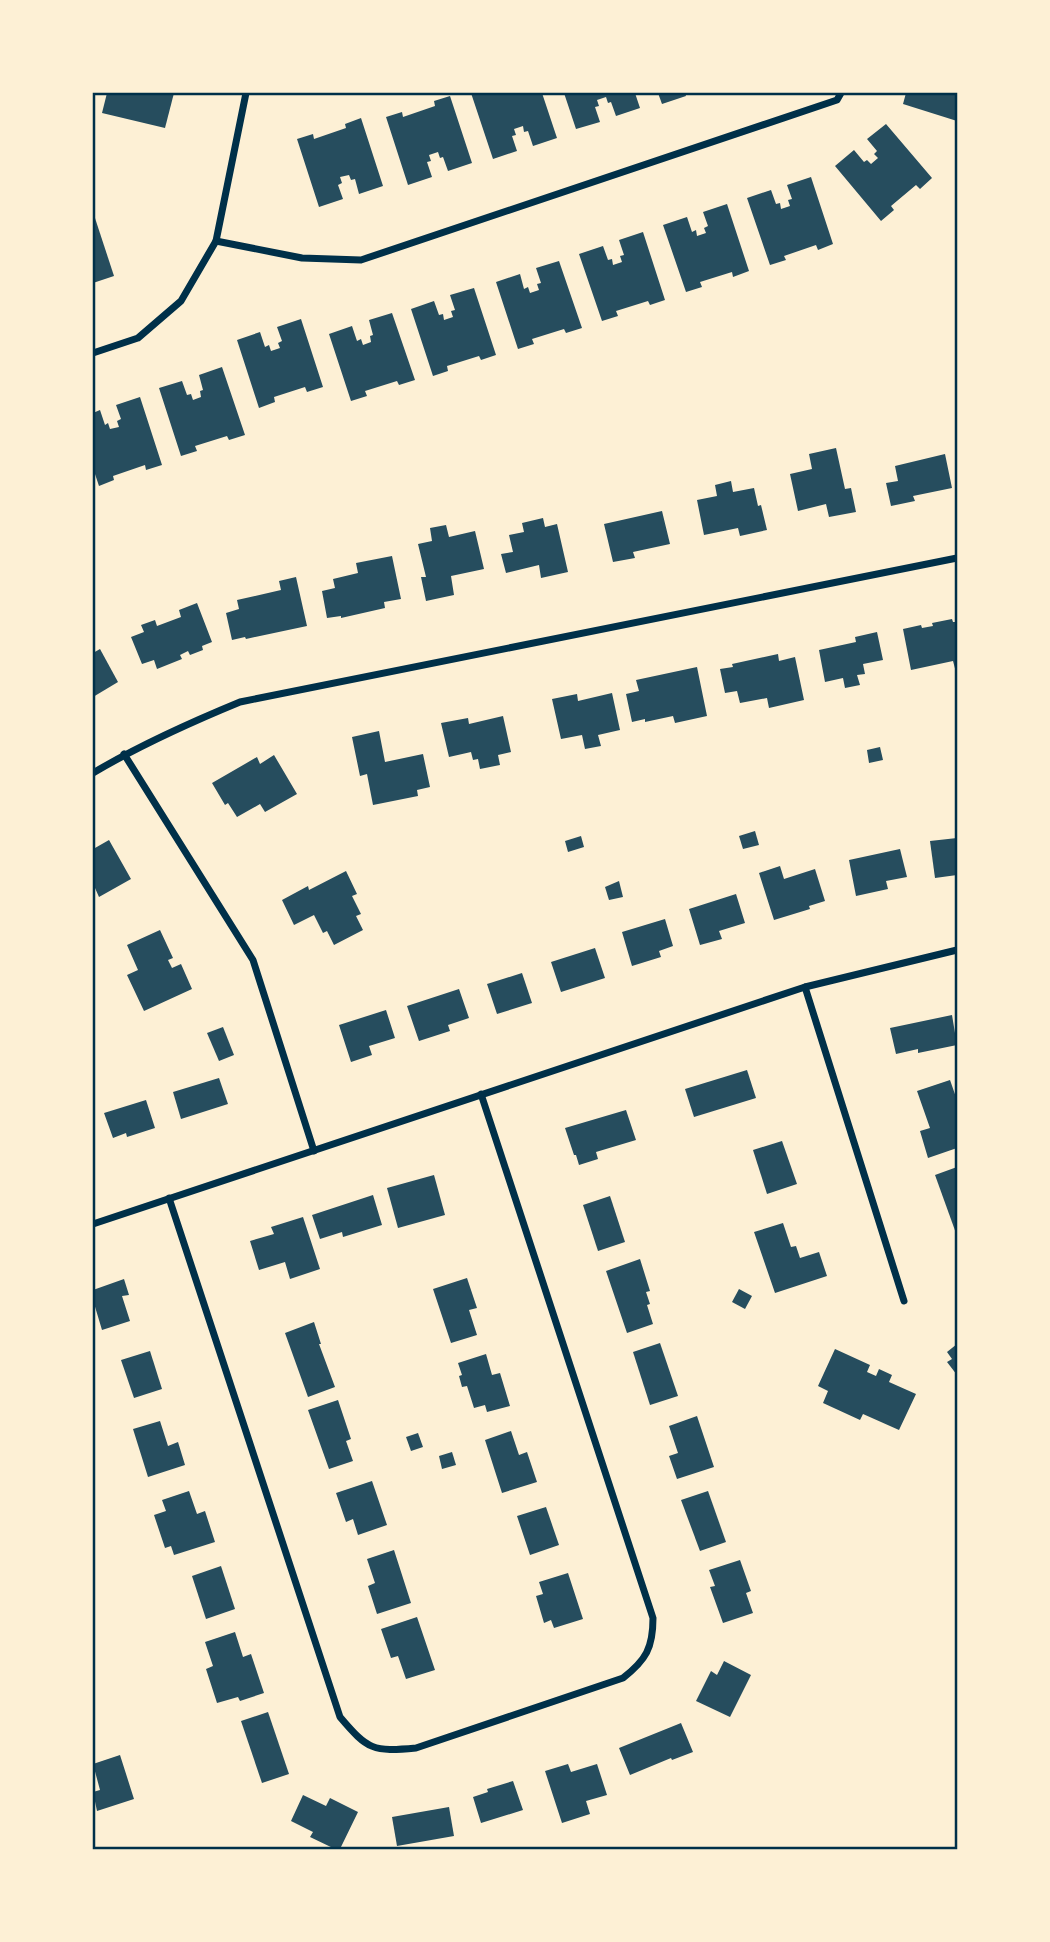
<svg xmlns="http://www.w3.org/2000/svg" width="1050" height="1942" font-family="'Varela Round',sans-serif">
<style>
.building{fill:#264d5e}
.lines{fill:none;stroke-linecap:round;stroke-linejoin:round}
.minor{stroke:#003049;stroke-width:7}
.neatline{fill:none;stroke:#003049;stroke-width:2.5}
</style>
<rect width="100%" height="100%" fill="#fdf0d5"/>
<g class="building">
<path d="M 107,93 L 174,93 L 165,128 L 102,113 Z"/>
<path d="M 471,93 L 542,93 L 557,138 L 533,146 L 528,131 L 524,132 L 523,126 L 514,129 L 516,135 L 512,136 L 517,151 L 493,159 Z"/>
<path d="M 564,93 L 635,93 L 640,108 L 616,116 L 611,102 L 608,103 L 606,97 L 597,100 L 599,106 L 595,107 L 600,122 L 576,129 Z"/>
<path d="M 658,93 L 685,93 L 686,96 L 662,104 Z"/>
<path d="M 906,93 L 957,93 L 957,121 L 903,104 Z"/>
<path d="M 450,96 L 472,163 L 448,171 L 443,157 L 440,158 L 438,152 L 429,155 L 431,161 L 427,162 L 432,177 L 408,185 L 386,117 L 402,112 L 403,117 L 435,106 L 434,101 Z"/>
<path d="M 361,118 L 383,186 L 359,194 L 355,179 L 351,180 L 349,175 L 340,177 L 342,183 L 338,185 L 343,199 L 319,207 L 297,139 L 313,134 L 314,139 L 346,128 L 345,124 Z"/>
<path d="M 886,124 L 932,178 L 920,189 L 916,185 L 891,206 L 894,210 L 881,221 L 835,166 L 854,150 L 864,162 L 867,160 L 871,164 L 878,158 L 874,154 L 877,151 L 867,139 Z"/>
<path d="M 811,177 L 833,244 L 818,250 L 816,245 L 784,256 L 786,260 L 770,265 L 747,198 L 771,190 L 776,204 L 780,203 L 781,209 L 790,206 L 788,200 L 792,199 L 787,185 Z"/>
<path d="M 727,204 L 749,271 L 733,277 L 732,272 L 700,282 L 702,287 L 686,292 L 663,225 L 687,217 L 692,232 L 696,230 L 697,236 L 706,233 L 704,228 L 708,226 L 703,212 Z"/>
<path d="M 93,212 L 114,276 L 93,283 Z"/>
<path d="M 643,232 L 665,300 L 650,305 L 648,301 L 616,311 L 618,316 L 602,321 L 579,254 L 603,246 L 608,260 L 612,259 L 613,265 L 622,262 L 620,256 L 624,255 L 619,240 Z"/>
<path d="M 559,261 L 582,328 L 566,333 L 564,329 L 532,339 L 534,344 L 518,349 L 496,282 L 520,274 L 524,289 L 528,287 L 530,293 L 539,290 L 537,284 L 541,283 L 536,268 Z"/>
<path d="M 474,288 L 496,355 L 481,360 L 479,356 L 447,366 L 448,371 L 433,376 L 411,309 L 434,301 L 439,315 L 443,314 L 444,320 L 453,317 L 451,311 L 455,310 L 450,295 Z"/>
<path d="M 392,313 L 415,380 L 399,385 L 397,381 L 365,391 L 367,396 L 351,401 L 329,334 L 352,326 L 357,341 L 361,339 L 363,345 L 371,342 L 370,336 L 373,335 L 369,320 Z"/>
<path d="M 301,319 L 323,387 L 307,392 L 305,387 L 274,397 L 275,402 L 259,408 L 237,340 L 260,332 L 265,347 L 269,345 L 271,351 L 280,348 L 278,343 L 282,341 L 277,327 Z"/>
<path d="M 222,367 L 245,435 L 229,440 L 227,436 L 195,446 L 197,451 L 181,456 L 159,388 L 182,381 L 187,395 L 191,394 L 193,400 L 201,397 L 200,391 L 203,390 L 199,375 Z"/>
<path d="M 140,397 L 162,465 L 146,470 L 145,465 L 113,476 L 114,480 L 99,486 L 93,468 L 93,413 L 100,410 L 105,425 L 108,423 L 110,429 L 119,427 L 117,421 L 121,419 L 116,405 Z"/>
<path d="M 836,448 L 845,489 L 851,488 L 856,512 L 829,517 L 826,504 L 798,511 L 790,474 L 812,469 L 809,454 Z"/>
<path d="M 945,454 L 952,488 L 913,496 L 915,501 L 891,506 L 886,483 L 898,481 L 895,466 Z"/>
<path d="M 731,481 L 733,492 L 754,488 L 758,506 L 761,505 L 767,530 L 740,536 L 738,528 L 704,535 L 697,500 L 717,496 L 715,485 Z"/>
<path d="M 662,511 L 670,544 L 633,552 L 635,558 L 613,562 L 604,524 Z"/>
<path d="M 543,518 L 545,527 L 557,524 L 568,572 L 541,578 L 539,565 L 506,573 L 501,554 L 513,552 L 509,535 L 524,532 L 522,523 Z"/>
<path d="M 446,525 L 449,537 L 475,531 L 484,569 L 451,576 L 454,595 L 426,601 L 421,577 L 426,577 L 418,544 L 432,541 L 430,528 Z"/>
<path d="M 392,556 L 401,599 L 384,602 L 385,608 L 341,618 L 341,616 L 327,618 L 322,591 L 335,588 L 333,579 L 358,573 L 356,563 Z"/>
<path d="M 296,577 L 307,626 L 246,639 L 245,637 L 232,640 L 226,613 L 239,609 L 237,600 L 281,590 L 279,581 Z"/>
<path d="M 197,603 L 212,642 L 202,646 L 203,650 L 190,655 L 188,651 L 180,655 L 182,659 L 157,669 L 154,660 L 142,664 L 131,637 L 144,632 L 141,625 L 155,620 L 157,626 L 181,617 L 179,610 Z"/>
<path d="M 952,619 L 953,622 L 957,622 L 957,676 L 953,661 L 911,670 L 903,629 L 921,625 L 922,628 L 933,626 L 932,623 Z"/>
<path d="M 877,632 L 883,660 L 863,664 L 865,674 L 857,675 L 860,685 L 845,688 L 843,678 L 825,682 L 819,650 L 856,642 L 855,637 Z"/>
<path d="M 100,649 L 118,682 L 93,697 L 93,653 Z"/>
<path d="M 778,654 L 779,661 L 795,657 L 804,700 L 769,708 L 767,698 L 740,703 L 737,691 L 725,693 L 720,669 L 733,667 L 732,664 Z"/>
<path d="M 697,667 L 707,716 L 675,723 L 673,716 L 645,722 L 645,719 L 632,722 L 626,694 L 639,691 L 636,680 Z"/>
<path d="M 612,693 L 620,730 L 598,735 L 601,746 L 585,749 L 582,735 L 561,739 L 552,699 L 577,694 L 578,701 Z"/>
<path d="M 503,716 L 511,752 L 498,755 L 500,765 L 480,769 L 478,759 L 473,760 L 471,752 L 449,757 L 441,723 L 468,718 L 469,724 Z"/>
<path d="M 379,731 L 385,762 L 423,754 L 430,787 L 417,790 L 418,796 L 373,805 L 367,774 L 360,776 L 352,737 Z"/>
<path d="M 880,747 L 883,760 L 869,763 L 867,750 Z"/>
<path d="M 274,755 L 297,794 L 265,812 L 260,804 L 237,817 L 228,803 L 225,805 L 212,783 L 257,757 L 260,764 Z"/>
<path d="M 755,831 L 759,845 L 743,849 L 739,836 Z"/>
<path d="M 581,836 L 584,847 L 568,852 L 565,841 Z"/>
<path d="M 957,838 L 957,875 L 935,878 L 930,841 Z"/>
<path d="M 109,840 L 131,879 L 99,897 L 95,888 L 93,889 L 93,845 L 95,848 Z"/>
<path d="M 900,849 L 907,877 L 886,881 L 888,889 L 856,896 L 849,860 Z"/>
<path d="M 780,866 L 784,879 L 815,869 L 825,901 L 809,906 L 810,909 L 774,920 L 759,873 Z"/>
<path d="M 346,871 L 357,894 L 352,896 L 361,914 L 356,916 L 363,930 L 334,945 L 327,931 L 323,933 L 314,915 L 294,925 L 282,900 L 308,886 L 309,890 Z"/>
<path d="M 619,881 L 623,897 L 609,900 L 605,887 Z"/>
<path d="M 736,894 L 745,923 L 719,931 L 722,939 L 700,945 L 689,909 Z"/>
<path d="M 665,919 L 673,946 L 659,951 L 661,957 L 632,966 L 622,932 Z"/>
<path d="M 160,930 L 173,958 L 168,960 L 172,968 L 181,964 L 192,989 L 144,1011 L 127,975 L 138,970 L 127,945 Z"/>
<path d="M 595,948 L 605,978 L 561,992 L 551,962 Z"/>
<path d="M 522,973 L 532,1003 L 497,1014 L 487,984 Z"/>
<path d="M 459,989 L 469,1018 L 448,1025 L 450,1031 L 419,1041 L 407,1006 Z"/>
<path d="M 386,1010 L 395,1038 L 369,1046 L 372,1055 L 351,1062 L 339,1025 Z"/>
<path d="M 952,1015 L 957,1045 L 918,1053 L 918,1049 L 896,1054 L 890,1028 Z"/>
<path d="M 223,1027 L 234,1055 L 219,1061 L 207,1033 Z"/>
<path d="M 747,1070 L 756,1098 L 694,1117 L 685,1089 Z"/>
<path d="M 219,1078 L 228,1104 L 181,1119 L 173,1092 Z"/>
<path d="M 950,1080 L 957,1100 L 957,1148 L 928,1158 L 920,1131 L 930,1128 L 917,1091 Z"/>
<path d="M 146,1100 L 155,1128 L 127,1137 L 126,1133 L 113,1138 L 104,1113 Z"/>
<path d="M 626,1110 L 636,1140 L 596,1152 L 598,1159 L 579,1165 L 576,1155 L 574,1155 L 565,1128 Z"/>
<path d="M 782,1141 L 797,1184 L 767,1194 L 753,1150 Z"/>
<path d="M 957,1167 L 957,1236 L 935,1175 Z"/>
<path d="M 434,1175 L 445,1215 L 398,1228 L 387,1188 Z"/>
<path d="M 373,1195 L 382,1225 L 343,1237 L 342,1232 L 320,1239 L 312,1215 Z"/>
<path d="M 610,1196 L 625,1242 L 598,1251 L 583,1205 Z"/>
<path d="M 303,1217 L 320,1269 L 290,1279 L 285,1262 L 259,1270 L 250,1241 L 274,1234 L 271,1227 Z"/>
<path d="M 783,1223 L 791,1247 L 796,1246 L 800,1258 L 819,1252 L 827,1276 L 775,1293 L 754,1232 Z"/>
<path d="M 640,1259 L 650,1291 L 646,1292 L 650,1304 L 647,1305 L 653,1324 L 627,1333 L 606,1271 Z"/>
<path d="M 467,1278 L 477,1308 L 469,1310 L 477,1335 L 451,1343 L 433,1289 Z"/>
<path d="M 124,1279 L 129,1295 L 122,1296 L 130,1321 L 102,1330 L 93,1300 L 93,1290 Z"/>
<path d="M 739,1289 L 752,1296 L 745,1309 L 732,1302 Z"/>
<path d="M 314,1322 L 321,1344 L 319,1344 L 335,1387 L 308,1397 L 285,1333 Z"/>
<path d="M 660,1343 L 678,1396 L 650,1405 L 633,1352 Z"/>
<path d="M 957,1344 L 957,1375 L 947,1362 L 952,1359 L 947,1352 Z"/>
<path d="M 835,1349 L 870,1365 L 867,1372 L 876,1376 L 879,1369 L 892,1375 L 889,1382 L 916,1394 L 899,1430 L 863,1414 L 860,1420 L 823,1403 L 828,1391 L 818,1386 Z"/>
<path d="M 150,1351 L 162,1389 L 134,1398 L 121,1360 Z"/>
<path d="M 486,1354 L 492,1375 L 500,1373 L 510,1406 L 487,1412 L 485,1405 L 474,1408 L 467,1386 L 462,1387 L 459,1376 L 462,1375 L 458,1363 Z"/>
<path d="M 338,1400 L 351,1439 L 346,1441 L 353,1461 L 329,1469 L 308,1410 Z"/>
<path d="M 697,1416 L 714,1467 L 677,1479 L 669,1456 L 678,1453 L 669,1426 Z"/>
<path d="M 160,1421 L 168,1446 L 178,1442 L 185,1465 L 148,1477 L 133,1429 Z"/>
<path d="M 511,1431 L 519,1455 L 527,1452 L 537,1482 L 502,1493 L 485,1440 Z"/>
<path d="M 418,1433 L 423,1447 L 411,1451 L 406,1437 Z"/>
<path d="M 452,1452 L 456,1465 L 442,1469 L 439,1456 Z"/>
<path d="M 372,1481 L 387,1525 L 358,1535 L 353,1519 L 346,1522 L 336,1493 Z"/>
<path d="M 189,1491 L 197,1514 L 205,1511 L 215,1542 L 174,1555 L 171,1546 L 165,1548 L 154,1515 L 166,1511 L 162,1500 Z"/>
<path d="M 708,1491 L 726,1542 L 700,1551 L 681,1500 Z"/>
<path d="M 546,1507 L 559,1545 L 530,1555 L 517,1516 Z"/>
<path d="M 394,1550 L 411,1603 L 377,1614 L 368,1586 L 375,1583 L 367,1559 Z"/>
<path d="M 740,1560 L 751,1591 L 746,1593 L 753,1613 L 723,1623 L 710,1587 L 715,1586 L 709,1570 Z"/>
<path d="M 221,1566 L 235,1609 L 206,1619 L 192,1576 Z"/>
<path d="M 568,1573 L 583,1619 L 554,1628 L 551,1620 L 544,1623 L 536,1596 L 543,1594 L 539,1582 Z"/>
<path d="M 417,1617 L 435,1670 L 406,1679 L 398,1656 L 391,1658 L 381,1629 Z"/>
<path d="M 235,1632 L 243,1657 L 251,1654 L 264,1693 L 240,1701 L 238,1697 L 217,1703 L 206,1669 L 213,1666 L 205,1642 Z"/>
<path d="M 724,1661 L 751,1675 L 730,1717 L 696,1701 L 711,1671 L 717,1675 Z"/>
<path d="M 268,1712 L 289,1774 L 262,1783 L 241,1721 Z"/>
<path d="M 681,1723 L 693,1752 L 672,1760 L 671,1758 L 630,1775 L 619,1748 Z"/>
<path d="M 120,1755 L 134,1799 L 97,1811 L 93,1792 L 100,1790 L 93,1764 Z"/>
<path d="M 568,1764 L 571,1772 L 597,1764 L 607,1795 L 586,1801 L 590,1814 L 562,1823 L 545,1771 Z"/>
<path d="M 513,1781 L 523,1810 L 481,1823 L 473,1797 L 488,1792 L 487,1789 Z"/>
<path d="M 303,1795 L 326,1806 L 330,1798 L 358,1812 L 340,1849 L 335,1849 L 310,1837 L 313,1832 L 291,1821 Z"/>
<path d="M 449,1807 L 454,1836 L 397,1846 L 392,1817 Z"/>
</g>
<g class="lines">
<g class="minor">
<path d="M 216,241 L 302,258 L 361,260 L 837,100 L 841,93"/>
<path d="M 93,353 L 138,338 L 181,301 L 216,241 L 246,93"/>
<path d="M 124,754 L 253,960 L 314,1151"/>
<path d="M 93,773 C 140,745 189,723 240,702 L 957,558"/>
<path d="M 805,987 L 904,1301"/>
<path d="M 169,1198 L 340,1717 C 368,1750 373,1752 416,1748 L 623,1678 C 646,1660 653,1648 653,1618 L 481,1094"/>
<path d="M 93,1224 L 805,987 L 957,950"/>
</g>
</g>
<rect width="1050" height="1942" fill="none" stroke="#fdf0d5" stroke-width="189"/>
<rect x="94" y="94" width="862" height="1754" class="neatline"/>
</svg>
